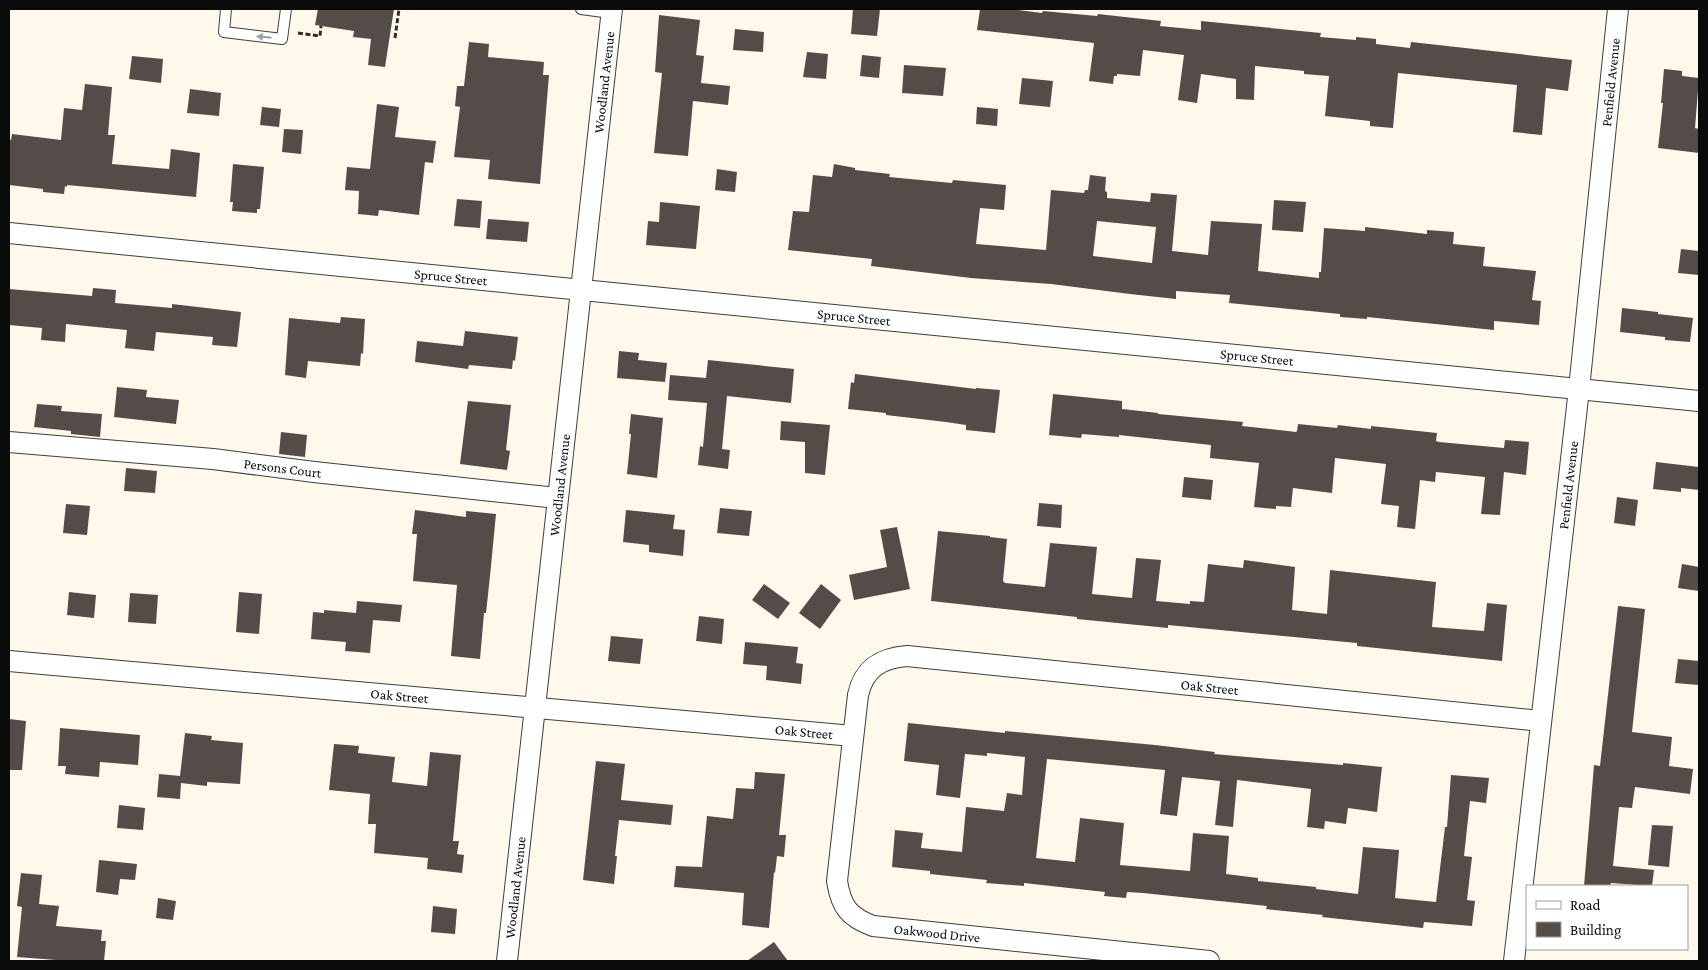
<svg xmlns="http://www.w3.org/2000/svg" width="1708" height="970" font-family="'Crimson Pro',serif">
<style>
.building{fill:#534c48;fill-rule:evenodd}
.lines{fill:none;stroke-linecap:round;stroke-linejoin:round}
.service-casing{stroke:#3e3e3e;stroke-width:12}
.minor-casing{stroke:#3e3e3e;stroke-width:22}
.path{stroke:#2d2d2d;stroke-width:3;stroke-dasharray:5 2.5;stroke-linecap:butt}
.service{stroke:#fff;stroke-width:10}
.minor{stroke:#fff;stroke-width:20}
.oneway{fill:#9d9d9d}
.labels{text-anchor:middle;stroke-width:5;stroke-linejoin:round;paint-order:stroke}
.street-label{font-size:14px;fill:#0b0b0b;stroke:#fff}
</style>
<rect width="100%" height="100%" fill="#fef9ea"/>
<g class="building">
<path d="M 318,9 L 394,9 L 385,67 L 368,65 L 371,39 L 353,37 L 354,31 L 315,25 Z"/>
<path d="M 853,9 L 880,9 L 877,36 L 851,34 Z"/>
<path d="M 980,9 L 1009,9 L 1042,13 L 1043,11 L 1097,16 L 1098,14 L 1161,21 L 1160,26 L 1201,30 L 1201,21 L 1321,33 L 1320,37 L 1356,40 L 1356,37 L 1376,39 L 1376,44 L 1410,48 L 1411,42 L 1572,60 L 1568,91 L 1546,88 L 1542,135 L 1513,132 L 1517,85 L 1398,73 L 1393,128 L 1370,126 L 1370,121 L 1325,116 L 1329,76 L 1304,74 L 1304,71 L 1255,66 L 1254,100 L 1236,99 L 1236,79 L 1201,74 L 1197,103 L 1178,100 L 1184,55 L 1143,50 L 1140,76 L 1117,74 L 1117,76 L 1114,76 L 1113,84 L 1089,81 L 1094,43 L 977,30 Z"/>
<path d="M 659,15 L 700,20 L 696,55 L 704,56 L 701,83 L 730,86 L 728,105 L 693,101 L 688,156 L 654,153 L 662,73 L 655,72 Z"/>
<path d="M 735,29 L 764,32 L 763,52 L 733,50 Z"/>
<path d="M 469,42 L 489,44 L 488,57 L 544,62 L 543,75 L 549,75 L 540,184 L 488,179 L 490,160 L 454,157 L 460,107 L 455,106 L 457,86 L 464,86 Z"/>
<path d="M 807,52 L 828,54 L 826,79 L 803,77 Z"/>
<path d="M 862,55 L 881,57 L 879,78 L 860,76 Z"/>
<path d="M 132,56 L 163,59 L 161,83 L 129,79 Z"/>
<path d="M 904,65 L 946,68 L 943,96 L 902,93 Z"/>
<path d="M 1664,69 L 1682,71 L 1682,76 L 1699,78 L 1695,128 L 1699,129 L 1699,153 L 1658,148 L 1663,103 L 1661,103 Z"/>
<path d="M 1022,78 L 1053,81 L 1050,107 L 1019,104 Z"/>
<path d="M 85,84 L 112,87 L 108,135 L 115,135 L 112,164 L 169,169 L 171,149 L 200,153 L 196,197 L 67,185 L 67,187 L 65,186 L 64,194 L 43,192 L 43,189 L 9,185 L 9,140 L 11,140 L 12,134 L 61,140 L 64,108 L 82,110 Z"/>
<path d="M 190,89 L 221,93 L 219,116 L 187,113 Z"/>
<path d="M 377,104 L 399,107 L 395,137 L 436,141 L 433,163 L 425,162 L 419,215 L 379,210 L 378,216 L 358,214 L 359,191 L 345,190 L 347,167 L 370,169 Z"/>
<path d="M 262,107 L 281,109 L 279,127 L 260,125 Z"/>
<path d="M 977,107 L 998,109 L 997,126 L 976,124 Z"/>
<path d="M 284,129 L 303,130 L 301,154 L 282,152 Z"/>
<path d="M 233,164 L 264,167 L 260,209 L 257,209 L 257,213 L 232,211 L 233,202 L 230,202 Z"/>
<path d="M 834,164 L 855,168 L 855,170 L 890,174 L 889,177 L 952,183 L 953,180 L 1006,185 L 1004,210 L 980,208 L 976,244 L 1046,250 L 1051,190 L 1084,193 L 1085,190 L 1088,190 L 1090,175 L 1106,177 L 1105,191 L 1107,192 L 1107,198 L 1150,202 L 1151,193 L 1177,195 L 1172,251 L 1208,255 L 1211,221 L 1262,224 L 1258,271 L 1319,278 L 1319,272 L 1321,272 L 1324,228 L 1365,231 L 1365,227 L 1427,234 L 1427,230 L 1454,232 L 1453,244 L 1485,247 L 1483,266 L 1536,271 L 1532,300 L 1541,301 L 1539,325 L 1494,321 L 1494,330 L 1367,317 L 1367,319 L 1340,317 L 1340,314 L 1229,303 L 1230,295 L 1176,291 L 1176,299 L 1130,294 L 1051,284 L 971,278 L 871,266 L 872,259 L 788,250 L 793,211 L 809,212 L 813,175 L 832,177 ZM 1097,221 L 1156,227 L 1152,263 L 1093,256 Z"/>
<path d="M 717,169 L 737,172 L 735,192 L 715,190 Z"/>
<path d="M 457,199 L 482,201 L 480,228 L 454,226 Z"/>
<path d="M 1274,200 L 1306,202 L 1303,232 L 1272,230 Z"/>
<path d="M 660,202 L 700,206 L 696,249 L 646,245 L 648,221 L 659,222 Z"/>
<path d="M 488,219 L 529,222 L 527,242 L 486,239 Z"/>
<path d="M 1681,249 L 1699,251 L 1699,275 L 1678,273 Z"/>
<path d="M 93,288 L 116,290 L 115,303 L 172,308 L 172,304 L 241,312 L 237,347 L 212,345 L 213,337 L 156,332 L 154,351 L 125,348 L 127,330 L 66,324 L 65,342 L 41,340 L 42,328 L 9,325 L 9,289 L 92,296 Z"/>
<path d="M 1622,308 L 1658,312 L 1658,314 L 1693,318 L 1690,342 L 1665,340 L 1665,337 L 1620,332 Z"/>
<path d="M 341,317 L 365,319 L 363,354 L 361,353 L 360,366 L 308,361 L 306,378 L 285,375 L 289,318 L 340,323 Z"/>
<path d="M 465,331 L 518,337 L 515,361 L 513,360 L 512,369 L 469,365 L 468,369 L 415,362 L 417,341 L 463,346 Z"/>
<path d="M 619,351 L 639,353 L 638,360 L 667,363 L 665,382 L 617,378 Z"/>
<path d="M 708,360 L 794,369 L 791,403 L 727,396 L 722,449 L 730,450 L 728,469 L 698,465 L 700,446 L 703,447 L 707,403 L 668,400 L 670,375 L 706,378 Z"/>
<path d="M 855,374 L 976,389 L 976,388 L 1000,390 L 995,433 L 966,430 L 966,425 L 946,422 L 886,415 L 886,413 L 848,409 L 851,382 L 854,383 Z"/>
<path d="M 117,387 L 147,390 L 146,397 L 179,400 L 176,424 L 114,417 Z"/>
<path d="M 1053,394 L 1122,401 L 1122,409 L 1158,413 L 1158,414 L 1243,422 L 1242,426 L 1296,432 L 1297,431 L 1298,424 L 1337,428 L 1338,425 L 1371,429 L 1371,426 L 1437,433 L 1436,441 L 1439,442 L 1504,448 L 1505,440 L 1529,442 L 1526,475 L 1504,472 L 1500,515 L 1481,514 L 1485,477 L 1436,472 L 1435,482 L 1420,480 L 1415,529 L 1397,527 L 1399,506 L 1381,504 L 1386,464 L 1335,458 L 1332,493 L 1293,488 L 1291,507 L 1276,506 L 1276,509 L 1254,507 L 1259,463 L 1210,458 L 1211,445 L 1119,435 L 1119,437 L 1082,434 L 1081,438 L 1049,435 Z"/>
<path d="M 468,401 L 511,405 L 506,450 L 510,451 L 507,470 L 460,464 Z"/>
<path d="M 37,404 L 62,406 L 61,411 L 102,414 L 100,437 L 71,434 L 71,431 L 34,427 Z"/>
<path d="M 631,414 L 663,418 L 657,478 L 627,474 L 631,434 L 629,434 Z"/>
<path d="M 781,421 L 830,425 L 825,475 L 805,473 L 805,442 L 780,440 Z"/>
<path d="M 281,432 L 307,435 L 305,457 L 279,454 Z"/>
<path d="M 1656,462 L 1699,467 L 1699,490 L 1681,488 L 1681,492 L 1653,489 Z"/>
<path d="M 126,468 L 157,471 L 155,493 L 124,491 Z"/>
<path d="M 1184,477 L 1213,480 L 1211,500 L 1182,497 Z"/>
<path d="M 1617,497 L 1638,500 L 1635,526 L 1614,523 Z"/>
<path d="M 1039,503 L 1062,505 L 1061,528 L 1037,526 Z"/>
<path d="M 66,504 L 90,506 L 87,535 L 63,533 Z"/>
<path d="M 720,508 L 752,511 L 749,536 L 717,533 Z"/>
<path d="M 415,510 L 466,517 L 466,511 L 496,514 L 490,576 L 486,613 L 484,613 L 480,659 L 451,656 L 457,585 L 413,581 L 417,534 L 412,534 Z"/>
<path d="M 626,510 L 675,515 L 673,529 L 685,530 L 683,556 L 649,552 L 649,545 L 623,542 Z"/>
<path d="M 897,527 L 910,589 L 854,600 L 849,575 L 887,567 L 880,530 Z"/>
<path d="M 938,531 L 990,536 L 990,537 L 1007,539 L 1003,581 L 1005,583 L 1045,587 L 1050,543 L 1097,547 L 1092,594 L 1132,598 L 1136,558 L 1161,560 L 1156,601 L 1190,604 L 1190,601 L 1204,602 L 1208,564 L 1243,568 L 1244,560 L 1295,567 L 1292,610 L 1327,614 L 1330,570 L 1436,582 L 1432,627 L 1484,631 L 1487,603 L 1507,605 L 1502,661 L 1357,646 L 1357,643 L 1168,625 L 1168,628 L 1077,619 L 1077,617 L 931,601 Z"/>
<path d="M 1682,564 L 1699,567 L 1699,591 L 1678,588 Z"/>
<path d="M 764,584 L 790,603 L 778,619 L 752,600 Z"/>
<path d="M 821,584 L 841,600 L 820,629 L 799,613 Z"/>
<path d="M 69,592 L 96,595 L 94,618 L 67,615 Z"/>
<path d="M 239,592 L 262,594 L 259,634 L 236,632 Z"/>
<path d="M 130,593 L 158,595 L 156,624 L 128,622 Z"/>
<path d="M 357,601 L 402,605 L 400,622 L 373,620 L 370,653 L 345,651 L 346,642 L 311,639 L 313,612 L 324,613 L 324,610 L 356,613 Z"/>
<path d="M 1618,606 L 1645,609 L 1632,732 L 1672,737 L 1669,766 L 1693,769 L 1690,794 L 1635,787 L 1632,808 L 1619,807 L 1613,866 L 1654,870 L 1652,886 L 1611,883 L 1610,886 L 1584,886 L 1594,765 L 1600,766 Z"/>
<path d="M 699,616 L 724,619 L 722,644 L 696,641 Z"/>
<path d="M 611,636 L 643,639 L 640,664 L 608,661 Z"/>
<path d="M 745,642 L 798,647 L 796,663 L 803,664 L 801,684 L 766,680 L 767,666 L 743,664 Z"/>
<path d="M 1678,659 L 1699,661 L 1699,685 L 1675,683 Z"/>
<path d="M 9,719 L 26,721 L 22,770 L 9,770 Z"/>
<path d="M 908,723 L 1005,733 L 1005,731 L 1155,745 L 1215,752 L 1214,754 L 1270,759 L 1343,765 L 1343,763 L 1382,767 L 1377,812 L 1348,808 L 1346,824 L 1325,821 L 1324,829 L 1307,827 L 1311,789 L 1237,780 L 1233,827 L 1215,825 L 1220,781 L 1182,777 L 1177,816 L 1160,814 L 1165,770 L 1047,759 L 1036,858 L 1075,862 L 1080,818 L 1124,823 L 1120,865 L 1190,871 L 1193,833 L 1229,836 L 1226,874 L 1258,878 L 1258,881 L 1316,887 L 1316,889 L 1358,894 L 1363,847 L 1399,850 L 1395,898 L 1436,902 L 1445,827 L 1447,827 L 1451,775 L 1489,778 L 1486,803 L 1470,801 L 1464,856 L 1472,857 L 1467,900 L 1475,901 L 1472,926 L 1424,922 L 1423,928 L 1322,917 L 1323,915 L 1266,909 L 1267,906 L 1143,893 L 1127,892 L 1126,898 L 1104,896 L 1105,892 L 1024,883 L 1024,886 L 986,883 L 987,880 L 930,874 L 930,871 L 892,867 L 895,830 L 923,833 L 921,848 L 962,852 L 966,807 L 1004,811 L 1007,793 L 1022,795 L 1025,757 L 987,753 L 987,756 L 965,754 L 960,798 L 936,795 L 939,765 L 904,761 Z"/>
<path d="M 60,728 L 140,735 L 138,765 L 100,762 L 99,777 L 65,774 L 66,766 L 58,766 Z"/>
<path d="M 185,733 L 212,736 L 211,740 L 243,743 L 240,784 L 207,782 L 207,786 L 181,783 L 180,799 L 157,797 L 159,774 L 180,776 Z"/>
<path d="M 334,744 L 359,746 L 358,753 L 395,757 L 392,782 L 427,786 L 430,752 L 461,755 L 453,841 L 459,841 L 457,854 L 464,855 L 462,873 L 427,869 L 428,858 L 374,853 L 376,824 L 368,824 L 370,794 L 329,790 Z"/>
<path d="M 596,761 L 625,764 L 621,800 L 673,805 L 671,825 L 619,820 L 615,856 L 617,856 L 614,884 L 583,880 Z"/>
<path d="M 755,772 L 785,774 L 779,835 L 786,835 L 784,857 L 777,856 L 775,873 L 774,872 L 769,928 L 742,925 L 744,893 L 674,887 L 676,866 L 702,867 L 707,816 L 733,819 L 736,788 L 754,789 Z"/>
<path d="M 119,805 L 145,808 L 143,830 L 117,828 Z"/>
<path d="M 1652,825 L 1673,826 L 1669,867 L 1648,865 Z"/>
<path d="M 99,860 L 137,864 L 135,880 L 120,879 L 118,895 L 96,892 Z"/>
<path d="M 21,873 L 42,875 L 39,904 L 59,906 L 56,926 L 102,930 L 101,941 L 106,941 L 104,961 L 69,961 L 17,957 L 22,907 L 17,906 Z"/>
<path d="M 158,898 L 176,901 L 173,920 L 156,918 Z"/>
<path d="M 433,906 L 457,909 L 455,934 L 431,932 Z"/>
<path d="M 774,942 L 788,961 L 747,961 Z"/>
</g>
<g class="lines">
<defs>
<g id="service">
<path d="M 226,9 L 224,32 L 282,39 L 286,9"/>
<path d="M 581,9 L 611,13"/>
</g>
<g id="minor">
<path id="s1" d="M 9,233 L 1699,401"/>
<path id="s2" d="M 9,442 L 213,459 L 314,472 L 557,498"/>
<path id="s3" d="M 9,661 L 853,736"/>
<path id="s4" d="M 507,961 L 612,9"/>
<path id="s5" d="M 1209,961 L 873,926 C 849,917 841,907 837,881 L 858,695 C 864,668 881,658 907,656 L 1541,721"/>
<path id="s6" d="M 1514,961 L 1579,389 L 1618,9"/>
</g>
</defs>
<use href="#service" class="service-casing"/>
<use href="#minor" class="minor-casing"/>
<g class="path">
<path d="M 298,33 L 320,36 L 321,26"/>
<path d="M 395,38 L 399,9"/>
</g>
<use href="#service" class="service"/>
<use href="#minor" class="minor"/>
</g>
<defs><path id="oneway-solid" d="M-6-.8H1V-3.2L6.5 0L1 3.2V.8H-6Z" transform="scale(1.25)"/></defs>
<use class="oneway" href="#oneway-solid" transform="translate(264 37) rotate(-174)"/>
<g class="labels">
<g class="street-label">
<text dy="5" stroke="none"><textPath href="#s4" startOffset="884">Woodland Avenue</textPath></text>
<text dy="5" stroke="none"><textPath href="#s6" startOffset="884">Penfield Avenue</textPath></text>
<text dy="5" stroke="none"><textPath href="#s1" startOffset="444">Spruce Street</textPath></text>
<text dy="5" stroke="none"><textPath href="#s1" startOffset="849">Spruce Street</textPath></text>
<text dy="5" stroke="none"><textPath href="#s1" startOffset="1254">Spruce Street</textPath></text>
<text dy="5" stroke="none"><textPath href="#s2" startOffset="275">Persons Court</textPath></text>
<text dy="5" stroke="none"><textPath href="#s4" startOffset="479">Woodland Avenue</textPath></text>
<text dy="5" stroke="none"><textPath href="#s6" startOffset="479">Penfield Avenue</textPath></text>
<text dy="5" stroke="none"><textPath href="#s5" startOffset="959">Oak Street</textPath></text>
<text dy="5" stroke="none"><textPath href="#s3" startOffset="392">Oak Street</textPath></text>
<text dy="5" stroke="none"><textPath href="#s3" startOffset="798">Oak Street</textPath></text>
<text dy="5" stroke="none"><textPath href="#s4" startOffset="74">Woodland Avenue</textPath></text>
<text transform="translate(937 933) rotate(6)" y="5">Oakwood Drive</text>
</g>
</g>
<rect width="1708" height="970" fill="none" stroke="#0b0b0b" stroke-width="20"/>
<rect x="1526" y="885" width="162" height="65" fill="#ffffff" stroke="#9d9d9d"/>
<rect x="1536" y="901" width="25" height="8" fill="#ffffff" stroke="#9d9d9d"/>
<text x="1570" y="910" font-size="15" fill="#0b0b0b">Road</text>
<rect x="1536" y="922" width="25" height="15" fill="#534c48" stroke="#9d9d9d"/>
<text x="1570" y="935" font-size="15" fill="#0b0b0b">Building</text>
</svg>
